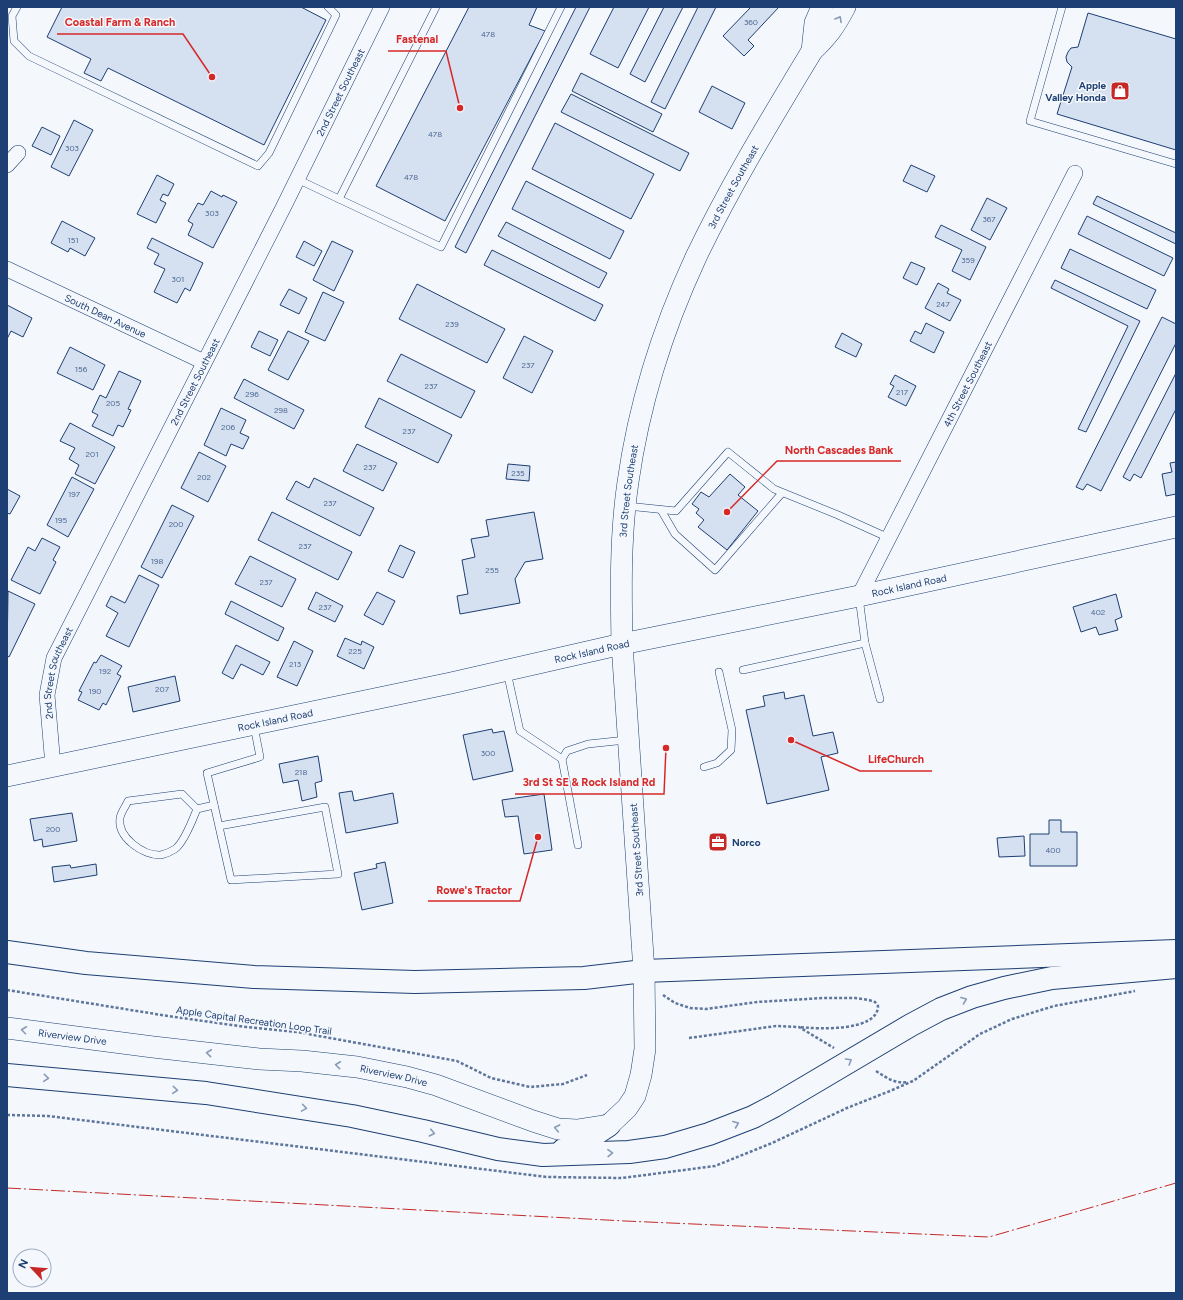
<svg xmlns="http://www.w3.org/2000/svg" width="1183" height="1300" font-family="Figtree,sans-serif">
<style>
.building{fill:#d5e0f0;stroke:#1d3f73}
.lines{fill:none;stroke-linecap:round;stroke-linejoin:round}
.lane-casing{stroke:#1d3f73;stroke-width:8}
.street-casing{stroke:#1d3f73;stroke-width:16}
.secondary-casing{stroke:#1d3f73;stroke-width:22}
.highway-casing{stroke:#1d3f73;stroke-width:24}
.path{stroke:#5e769c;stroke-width:2.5;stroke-dasharray:3 2;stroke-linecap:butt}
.lane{stroke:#f4f7fb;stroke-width:7}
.street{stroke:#f4f7fb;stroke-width:15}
.secondary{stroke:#f4f7fb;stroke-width:21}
.highway{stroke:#f4f7fb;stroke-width:22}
.power{stroke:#c62828;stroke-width:1;stroke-dasharray:14 3 2 3;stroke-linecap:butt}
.oneway{stroke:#889bb7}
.labels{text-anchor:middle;stroke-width:3;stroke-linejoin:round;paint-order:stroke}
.number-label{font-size:8px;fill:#4b6792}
.poi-label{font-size:10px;font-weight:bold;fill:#1d3f73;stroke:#f4f7fb;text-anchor:end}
.street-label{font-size:10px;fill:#1d3f73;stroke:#f4f7fb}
.leader{fill:none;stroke:#d62828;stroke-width:1.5}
.callout-dot{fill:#d62828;stroke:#f4f7fb;stroke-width:1.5}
.callout-label{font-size:11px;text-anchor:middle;font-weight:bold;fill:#d62828;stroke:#f4f7fb;stroke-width:3;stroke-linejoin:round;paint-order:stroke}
</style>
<rect width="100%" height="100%" fill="#f4f7fb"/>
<g class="building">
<path d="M 62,7 L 301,7 L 326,20 L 264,145 L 108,68 L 101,81 L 84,73 L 91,59 L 47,37 Z"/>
<path d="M 469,7 L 537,7 L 529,25 L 545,31 L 445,221 L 376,186 Z"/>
<path d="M 576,7 L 590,7 L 466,253 L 455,247 Z"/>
<path d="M 614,7 L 649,7 L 618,68 L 590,54 Z"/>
<path d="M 664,7 L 683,7 L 645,82 L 630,74 Z"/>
<path d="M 698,7 L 716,7 L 665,109 L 651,102 Z"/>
<path d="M 751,7 L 779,7 L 748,40 L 754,46 L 744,56 L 723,36 Z"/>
<path d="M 1088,13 L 1176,39 L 1176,150 L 1057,114 L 1072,67 L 1067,62 L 1066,57 L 1068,52 L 1071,48 L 1078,47 Z"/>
<path d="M 581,73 L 662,114 L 653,132 L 572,91 Z"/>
<path d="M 712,86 L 745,103 L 732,129 L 699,112 Z"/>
<path d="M 571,94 L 689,153 L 680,171 L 561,112 Z"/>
<path d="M 74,120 L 93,130 L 69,176 L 51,167 Z"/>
<path d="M 555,123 L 654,174 L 631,219 L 532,169 Z"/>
<path d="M 42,127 L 60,136 L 51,155 L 32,146 Z"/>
<path d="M 911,165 L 935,176 L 927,192 L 903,181 Z"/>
<path d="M 157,175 L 174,184 L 168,196 L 163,194 L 160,200 L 166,203 L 156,223 L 137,214 Z"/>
<path d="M 526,181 L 624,231 L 610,259 L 512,209 Z"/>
<path d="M 211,191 L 222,197 L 223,195 L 237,202 L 213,248 L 188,235 L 193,224 L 188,221 L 198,203 L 203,205 Z"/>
<path d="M 1097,196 L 1176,233 L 1176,244 L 1093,204 Z"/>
<path d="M 987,198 L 1007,208 L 990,240 L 971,230 Z"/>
<path d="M 1087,216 L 1173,258 L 1164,276 L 1078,234 Z"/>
<path d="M 62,221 L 95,238 L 85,256 L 70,248 L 68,252 L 51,243 Z"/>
<path d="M 506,222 L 607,273 L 599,288 L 498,236 Z"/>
<path d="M 941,225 L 986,247 L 970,280 L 952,271 L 962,250 L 935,237 Z"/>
<path d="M 152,238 L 203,263 L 190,291 L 185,288 L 177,303 L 154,292 L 165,269 L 154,264 L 159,254 L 147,248 Z"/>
<path d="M 304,241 L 322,251 L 314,266 L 296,257 Z"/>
<path d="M 332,241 L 353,251 L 334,291 L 313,280 Z"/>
<path d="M 1070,249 L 1156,290 L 1147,309 L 1061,268 Z"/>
<path d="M 492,250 L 603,305 L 595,321 L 484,265 Z"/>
<path d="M 911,262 L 925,268 L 917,285 L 903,278 Z"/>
<path d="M 1055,280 L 1140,321 L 1086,432 L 1078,429 L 1128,326 L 1051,288 Z"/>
<path d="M 938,283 L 949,289 L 947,293 L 961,300 L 950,321 L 925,308 Z"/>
<path d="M 417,284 L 505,329 L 487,363 L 399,319 Z"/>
<path d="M 289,289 L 307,298 L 299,314 L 280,305 Z"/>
<path d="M 323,292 L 344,302 L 325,341 L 305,332 Z"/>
<path d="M 7,305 L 32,318 L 23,337 L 11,331 L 7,339 Z"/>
<path d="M 1162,317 L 1176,324 L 1176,343 L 1101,491 L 1087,484 L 1083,490 L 1076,487 Z"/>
<path d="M 926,323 L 944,332 L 934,353 L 910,341 L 915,331 L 921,334 Z"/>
<path d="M 259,331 L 278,340 L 270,356 L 251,347 Z"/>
<path d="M 288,331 L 309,341 L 288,380 L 268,370 Z"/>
<path d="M 842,333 L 862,344 L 856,357 L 835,347 Z"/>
<path d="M 524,336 L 553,351 L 532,393 L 503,378 Z"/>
<path d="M 70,347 L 105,365 L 93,390 L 57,373 Z"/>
<path d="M 401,354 L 475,391 L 461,418 L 387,381 Z"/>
<path d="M 119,371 L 141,381 L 128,409 L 131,410 L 123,427 L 118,425 L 113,436 L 92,426 L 98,415 L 92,412 L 100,395 L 106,398 Z"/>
<path d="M 1176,373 L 1176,409 L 1141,478 L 1134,474 L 1130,481 L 1123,477 Z"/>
<path d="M 895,375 L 916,386 L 906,406 L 888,397 L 894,386 L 890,384 Z"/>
<path d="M 244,379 L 304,410 L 294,429 L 234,398 Z"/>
<path d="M 379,398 L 452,435 L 438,463 L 365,427 Z"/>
<path d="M 221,408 L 246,420 L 240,433 L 249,437 L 243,449 L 231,444 L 226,456 L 204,445 Z"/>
<path d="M 70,423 L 115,447 L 95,484 L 75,474 L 79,465 L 69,459 L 75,448 L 60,441 Z"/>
<path d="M 357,444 L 397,463 L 383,491 L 343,471 Z"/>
<path d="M 199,452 L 226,466 L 208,502 L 181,488 Z"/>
<path d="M 1176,462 L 1176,494 L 1166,496 L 1162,474 L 1172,472 L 1170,463 Z"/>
<path d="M 508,464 L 530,466 L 529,481 L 506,479 Z"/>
<path d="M 730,474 L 745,487 L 738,495 L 758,511 L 727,550 L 698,527 L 704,520 L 696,513 L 699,509 L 692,504 L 701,492 L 709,497 Z"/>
<path d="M 72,477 L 94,489 L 68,537 L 47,525 Z"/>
<path d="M 314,478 L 374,508 L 360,536 L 286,499 L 296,481 L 309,488 Z"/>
<path d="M 7,489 L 20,496 L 10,514 L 7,513 Z"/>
<path d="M 172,505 L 194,516 L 162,578 L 141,567 Z"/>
<path d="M 272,512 L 352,552 L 338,580 L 258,540 Z"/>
<path d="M 534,512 L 543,559 L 525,562 L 515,579 L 520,603 L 460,614 L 457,596 L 468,594 L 462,560 L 475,557 L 471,539 L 489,536 L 486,520 Z"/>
<path d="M 42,538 L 60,547 L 53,560 L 56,562 L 40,594 L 11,580 L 28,547 L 35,551 Z"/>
<path d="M 400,545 L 415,552 L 403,578 L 388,571 Z"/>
<path d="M 250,556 L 296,579 L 282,607 L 235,584 Z"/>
<path d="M 139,575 L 159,585 L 129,647 L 106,636 L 118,613 L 106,606 L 111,596 L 125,603 Z"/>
<path d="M 8,591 L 35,604 L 9,657 L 7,656 Z"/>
<path d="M 316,592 L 343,606 L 335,622 L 308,609 Z"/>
<path d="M 377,592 L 395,601 L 383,625 L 364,615 Z"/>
<path d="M 1116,594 L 1122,617 L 1115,620 L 1118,630 L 1099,635 L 1096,627 L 1081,632 L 1073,607 Z"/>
<path d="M 231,601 L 284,628 L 278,641 L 225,614 Z"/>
<path d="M 345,638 L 361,645 L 362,641 L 374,647 L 364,669 L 337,656 Z"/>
<path d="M 294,641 L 313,651 L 297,686 L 277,677 Z"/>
<path d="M 236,645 L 270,662 L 263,675 L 241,664 L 233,679 L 222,673 Z"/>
<path d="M 101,655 L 122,666 L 117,674 L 121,676 L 106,705 L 103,703 L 99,710 L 78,700 L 82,692 L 79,691 L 94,662 L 96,663 Z"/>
<path d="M 175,676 L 180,701 L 133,712 L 128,687 Z"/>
<path d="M 784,692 L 785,699 L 804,695 L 813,736 L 833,732 L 838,753 L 821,757 L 829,790 L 767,804 L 746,710 L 765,706 L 763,696 Z"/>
<path d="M 492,729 L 493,733 L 504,731 L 513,771 L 473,780 L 463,735 Z"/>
<path d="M 318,756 L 322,781 L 315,783 L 317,797 L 302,801 L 298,780 L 283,783 L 279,764 Z"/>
<path d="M 352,791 L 354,801 L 393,793 L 398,823 L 346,833 L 339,793 Z"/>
<path d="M 544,794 L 552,850 L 524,854 L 518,816 L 505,817 L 502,800 Z"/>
<path d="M 72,813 L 77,841 L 43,847 L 42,839 L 34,841 L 30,819 Z"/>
<path d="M 1049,820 L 1061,820 L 1061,832 L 1077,832 L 1077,866 L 1030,866 L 1030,834 L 1049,834 Z"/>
<path d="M 1024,836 L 1025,856 L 999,857 L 997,838 Z"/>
<path d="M 385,862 L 393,903 L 362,910 L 354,873 L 377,868 L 376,864 Z"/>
<path d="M 96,864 L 97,875 L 54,882 L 52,867 L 70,865 L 71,868 Z"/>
</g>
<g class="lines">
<defs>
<g id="lane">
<path d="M 17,7 L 12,16 L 14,41 L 29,56 L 258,166 L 269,153 L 336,15 L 328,7"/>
<path d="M 436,7 L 339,199 L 441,247 L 561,7"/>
<path d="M 1062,7 L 1030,121 L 1176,164"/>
<path d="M 297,179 L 339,199"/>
<path d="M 627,506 L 676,511 L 728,452 L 774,489 L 838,515 L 889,538"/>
<path d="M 661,510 L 675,534 L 715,570 L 782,493"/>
<path d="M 865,643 L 880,699"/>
<path d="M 743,670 L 865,643 L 859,597"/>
<path d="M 507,672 L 520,731 L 562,759"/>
<path d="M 704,767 L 717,763 L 731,750 L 732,730 L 719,672"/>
<path d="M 197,809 C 193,819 184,843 175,849 C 172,851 165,854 161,855 C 143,856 117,837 120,818 C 121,812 126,806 128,801 L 182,794 L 197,809 L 214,805"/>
<path d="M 219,826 L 325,807 L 338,874 L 231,880 L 207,773 L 260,757 L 254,726"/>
<path d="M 578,845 L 562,759 L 567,751 L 588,744 L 626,740"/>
</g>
<g id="street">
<path d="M 7,165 L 18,153"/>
<path id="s1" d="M 7,269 L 204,362"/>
<path id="s2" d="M 859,596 L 1075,173"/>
<path id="s3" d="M 53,766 L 47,695 L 54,658 L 284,206 L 382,7"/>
</g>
<g id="secondary">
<path d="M 812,51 L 815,23 L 822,7"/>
<path id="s4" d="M 7,776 L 451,683 L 622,644 L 859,596 L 1176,527"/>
<path id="s5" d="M 7,1028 L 153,1047 L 259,1059 L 302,1061 L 357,1067 L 407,1077 L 436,1085 L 533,1121 L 558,1129 L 577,1130 L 609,1125 L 627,1108 L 635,1096 L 641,1075 L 645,1049 L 644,971 L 622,644 C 621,591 620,536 628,482 C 639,404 663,328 696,257 C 730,186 771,119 812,51 C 828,36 835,26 845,7"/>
</g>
<g id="highway">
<path d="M 7,952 L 86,963 L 254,977 L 415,982 L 584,978 L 644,971 L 1176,951"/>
<path d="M 7,1075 L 206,1093 L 352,1116 L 423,1131 L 498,1149 L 543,1155 L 629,1152 L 665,1147 L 709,1134 L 753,1117 L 774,1106 L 911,1025 L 941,1009 L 972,997 L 1004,988 L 1052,978 L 1176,967"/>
<path d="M 563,1150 C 581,1145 594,1135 609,1125"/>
</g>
</defs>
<use href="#lane" class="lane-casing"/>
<use href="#street" class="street-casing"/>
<use href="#secondary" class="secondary-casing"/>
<use href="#highway" class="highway-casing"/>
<g class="path">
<path d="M 7,990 L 168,1016 L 246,1027 L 297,1032 L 457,1061 L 491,1078 L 530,1087 L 563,1084 L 587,1075"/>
<path d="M 663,995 L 675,1003 L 690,1008 L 706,1009 L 757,1002 L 823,998 L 855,998 L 869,1000 L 875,1002 L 878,1006 C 878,1032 817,1029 799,1027"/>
<path d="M 689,1038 L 776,1026 L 799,1027 L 834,1048"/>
<path d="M 876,1071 C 887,1078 895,1084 908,1082"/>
<path d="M 7,1115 L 48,1116 L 547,1177 L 622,1178 L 715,1166 L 772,1143 L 847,1108 L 890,1091 L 913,1081 L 980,1034 L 1012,1019 L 1054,1006 L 1135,991"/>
</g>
<use href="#lane" class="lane"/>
<use href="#street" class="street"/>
<use href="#secondary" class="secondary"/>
<use href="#highway" class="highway"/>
<path class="power" d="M 7,1188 L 625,1221 L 989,1237 L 1176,1183"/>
</g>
<defs><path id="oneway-chevron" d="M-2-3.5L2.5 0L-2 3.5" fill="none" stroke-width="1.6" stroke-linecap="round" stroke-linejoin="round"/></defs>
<g class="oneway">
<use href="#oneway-chevron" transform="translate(839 19) rotate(-61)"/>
<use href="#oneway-chevron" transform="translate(964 1000) rotate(-21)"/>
<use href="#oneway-chevron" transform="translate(24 1030) rotate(-173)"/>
<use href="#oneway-chevron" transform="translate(209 1053) rotate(-174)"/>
<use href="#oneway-chevron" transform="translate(849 1061) rotate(-31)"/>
<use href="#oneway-chevron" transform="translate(338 1065) rotate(-174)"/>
<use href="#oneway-chevron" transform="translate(46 1078) rotate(5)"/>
<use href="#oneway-chevron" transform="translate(175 1090) rotate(5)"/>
<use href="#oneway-chevron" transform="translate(304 1108) rotate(9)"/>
<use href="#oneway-chevron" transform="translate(736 1124) rotate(-22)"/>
<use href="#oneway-chevron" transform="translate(557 1128) rotate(-169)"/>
<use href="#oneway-chevron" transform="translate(432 1133) rotate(13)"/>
<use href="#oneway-chevron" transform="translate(610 1153) rotate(-2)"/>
</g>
<defs>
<symbol id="shop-square" viewBox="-11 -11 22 22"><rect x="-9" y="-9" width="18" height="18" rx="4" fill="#c62828" stroke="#f4f7fb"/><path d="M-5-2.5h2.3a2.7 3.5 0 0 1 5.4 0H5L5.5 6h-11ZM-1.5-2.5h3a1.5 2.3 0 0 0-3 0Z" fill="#fff"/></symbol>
<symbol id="office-square" viewBox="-11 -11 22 22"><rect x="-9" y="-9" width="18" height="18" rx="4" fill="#c62828" stroke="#f4f7fb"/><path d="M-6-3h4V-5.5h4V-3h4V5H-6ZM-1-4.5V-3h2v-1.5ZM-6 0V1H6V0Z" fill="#fff"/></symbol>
</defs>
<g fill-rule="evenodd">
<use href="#shop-square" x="1109" y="80" width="22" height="22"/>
<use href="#office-square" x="707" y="831" width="22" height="22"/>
</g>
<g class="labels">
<g class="number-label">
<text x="751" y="25">360</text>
<text x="488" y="37">478</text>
<text x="435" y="137">478</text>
<text x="72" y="151">303</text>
<text x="411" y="180">478</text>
<text x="212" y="216">303</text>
<text x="989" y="222">367</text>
<text x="73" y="243">151</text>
<text x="968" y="263">359</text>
<text x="178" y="282">301</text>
<text x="943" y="307">247</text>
<text x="452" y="327">239</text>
<text x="528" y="368">237</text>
<text x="81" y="372">156</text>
<text x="431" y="389">237</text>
<text x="902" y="395">217</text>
<text x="252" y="397">296</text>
<text x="113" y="406">205</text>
<text x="281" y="413">298</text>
<text x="228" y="430">206</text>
<text x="409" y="434">237</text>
<text x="92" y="457">201</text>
<text x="370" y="470">237</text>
<text x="518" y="476">235</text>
<text x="204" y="480">202</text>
<text x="74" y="497">197</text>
<text x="330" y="506">237</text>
<text x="61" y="523">195</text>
<text x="176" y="527">200</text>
<text x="305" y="549">237</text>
<text x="157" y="564">198</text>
<text x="492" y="573">255</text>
<text x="266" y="585">237</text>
<text x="325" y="610">237</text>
<text x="1098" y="615">402</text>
<text x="355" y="654">225</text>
<text x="295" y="667">213</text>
<text x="105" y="674">192</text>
<text x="162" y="692">207</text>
<text x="95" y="694">190</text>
<text x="488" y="756">300</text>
<text x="301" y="775">218</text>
<text x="53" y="832">200</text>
<text x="1053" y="853">400</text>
</g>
<g class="poi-label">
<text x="1106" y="89">Apple<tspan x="1106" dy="12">Valley Honda</tspan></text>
<text x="732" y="846" text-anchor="start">Norco</text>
</g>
<g class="street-label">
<text dy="4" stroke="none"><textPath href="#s3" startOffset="743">2nd Street Southeast</textPath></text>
<text dy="4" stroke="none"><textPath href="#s5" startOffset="1585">3rd Street Southeast</textPath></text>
<text dy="4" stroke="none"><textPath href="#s1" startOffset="109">South Dean Avenue</textPath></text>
<text dy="4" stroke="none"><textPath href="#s3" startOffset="419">2nd Street Southeast</textPath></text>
<text dy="4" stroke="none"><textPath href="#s2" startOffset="238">4th Street Southeast</textPath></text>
<text dy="4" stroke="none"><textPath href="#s5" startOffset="1261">3rd Street Southeast</textPath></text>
<text dy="4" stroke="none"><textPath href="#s4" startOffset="922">Rock Island Road</textPath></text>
<text dy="4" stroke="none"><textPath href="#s4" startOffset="598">Rock Island Road</textPath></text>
<text dy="4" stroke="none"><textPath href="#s3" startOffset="95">2nd Street Southeast</textPath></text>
<text dy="4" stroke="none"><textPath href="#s4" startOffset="274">Rock Island Road</textPath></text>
<text transform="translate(636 850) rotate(-94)" y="4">3rd Street Southeast</text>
<text transform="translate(254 1020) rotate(8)" y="4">Apple Capital Recreation Loop Trail</text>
<text dy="4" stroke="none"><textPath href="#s5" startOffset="66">Riverview Drive</textPath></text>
<text dy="4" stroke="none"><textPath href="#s5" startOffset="390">Riverview Drive</textPath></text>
</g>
</g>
<path class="leader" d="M212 77L183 34H57M460 108L446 51H388M727 512L777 461H901M791 740L860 771H932M666 748L664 794H515M538 837L520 901H428"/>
<g class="callout-dot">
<circle cx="212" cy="77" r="4"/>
<circle cx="460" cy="108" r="4"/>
<circle cx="727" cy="512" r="4"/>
<circle cx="791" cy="740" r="4"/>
<circle cx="666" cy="748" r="4"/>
<circle cx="538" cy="837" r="4"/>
</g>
<g class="callout-label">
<text x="120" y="26">Coastal Farm &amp; Ranch</text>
<text x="417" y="43">Fastenal</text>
<text x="839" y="454">North Cascades Bank</text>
<text x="896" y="763">LifeChurch</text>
<text x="589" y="786">3rd St SE &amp; Rock Island Rd</text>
<text x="474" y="894">Rowe's Tractor</text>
</g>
<rect width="1183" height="1300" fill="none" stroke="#1d3f73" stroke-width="16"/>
<g transform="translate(32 1268) rotate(296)"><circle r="19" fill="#f4f7fb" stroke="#9eadc5"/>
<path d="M0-3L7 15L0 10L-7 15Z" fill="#c62828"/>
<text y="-6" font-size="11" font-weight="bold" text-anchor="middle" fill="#1d3f73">N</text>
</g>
</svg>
